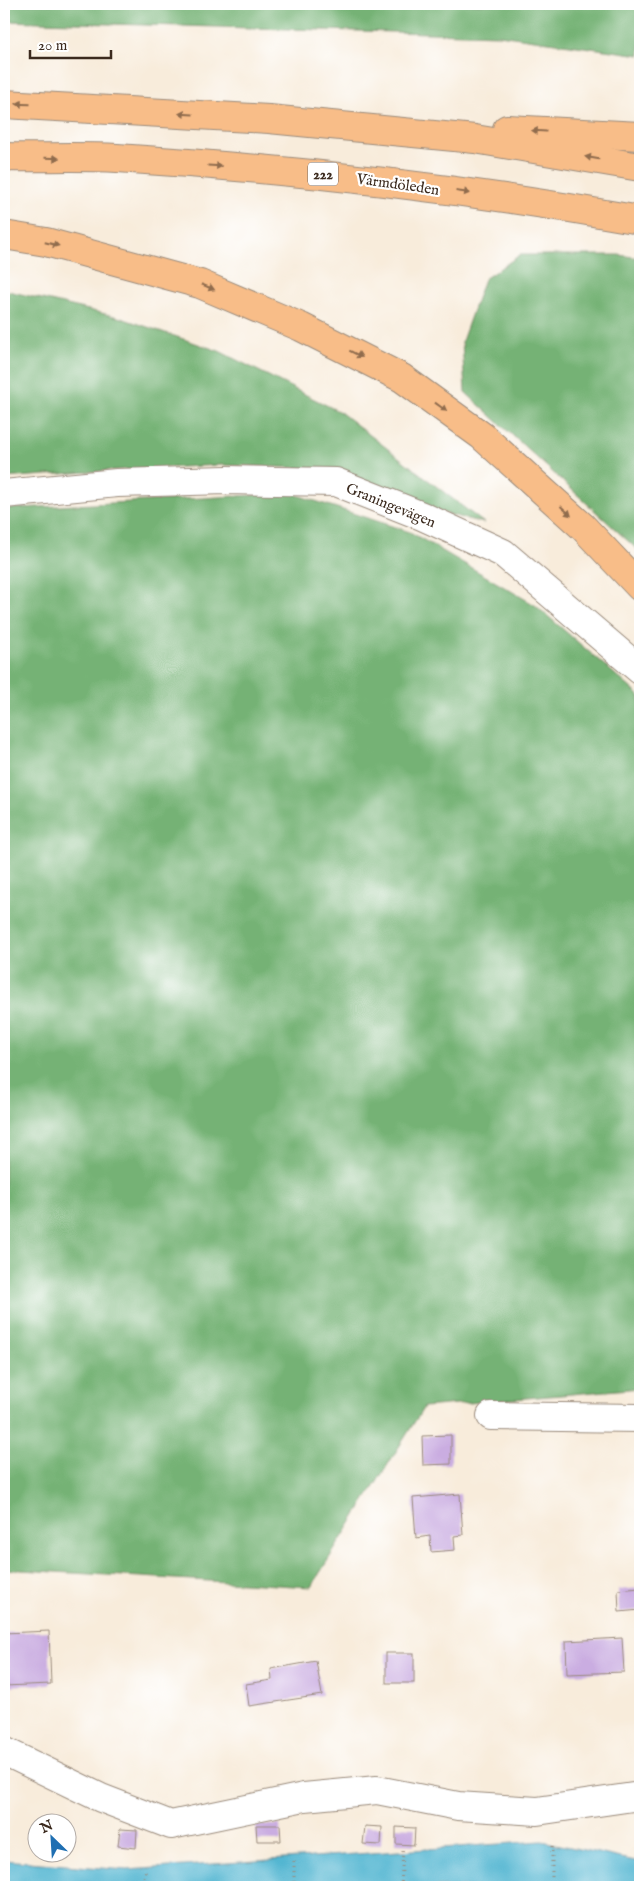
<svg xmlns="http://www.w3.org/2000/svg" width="644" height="1891" font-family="'IM FELL English',serif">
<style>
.forest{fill:#74b274;stroke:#586e49}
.water{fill:#52b6d1;stroke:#467078}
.building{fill:#caade1}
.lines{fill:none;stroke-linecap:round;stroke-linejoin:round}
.minor-casing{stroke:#9a8b7c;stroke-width:30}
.highway-casing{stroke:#9a8b7c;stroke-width:30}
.path{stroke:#9a8b7c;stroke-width:3;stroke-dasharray:1 4;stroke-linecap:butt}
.minor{stroke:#fff;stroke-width:28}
.highway{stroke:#f8bd88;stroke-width:28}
.oneway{fill:#906c4e}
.labels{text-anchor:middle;stroke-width:4.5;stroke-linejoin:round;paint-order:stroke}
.shield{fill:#fff;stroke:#766a62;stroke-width:1}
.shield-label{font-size:14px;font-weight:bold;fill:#3b2a1e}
.street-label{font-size:15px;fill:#3b2a1e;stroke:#fff}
</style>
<rect width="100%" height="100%" fill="#fff"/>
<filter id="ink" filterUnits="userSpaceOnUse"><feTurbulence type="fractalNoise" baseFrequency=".02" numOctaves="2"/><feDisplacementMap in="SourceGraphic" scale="10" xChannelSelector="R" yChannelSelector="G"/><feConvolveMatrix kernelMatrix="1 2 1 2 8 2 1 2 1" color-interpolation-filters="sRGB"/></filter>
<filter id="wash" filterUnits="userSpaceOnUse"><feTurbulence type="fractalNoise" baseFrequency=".0096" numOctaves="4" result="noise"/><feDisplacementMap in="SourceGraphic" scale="20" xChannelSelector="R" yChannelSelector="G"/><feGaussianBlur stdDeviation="1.12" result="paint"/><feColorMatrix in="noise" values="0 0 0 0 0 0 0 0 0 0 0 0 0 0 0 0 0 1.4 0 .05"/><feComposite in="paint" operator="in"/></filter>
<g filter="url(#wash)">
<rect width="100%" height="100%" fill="#f8ecdb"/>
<g class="forest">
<path d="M 4,4 L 640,4 L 640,55 L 499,35 L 4,21 Z"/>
<path d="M 520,255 L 619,255 L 640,258 L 640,552 L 465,392 L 462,341 L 484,279 Z"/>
<path d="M 4,290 L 118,317 L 219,351 L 340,412 L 484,523 L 427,509 L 332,469 L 223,465 L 117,470 L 4,478 Z"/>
<path d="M 291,493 L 410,532 L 535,605 L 640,696 L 640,1388 L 424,1407 L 311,1587 L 4,1569 L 4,509 Z"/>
</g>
<path class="water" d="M 542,1841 L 640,1862 L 640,1887 L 4,1887 L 4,1860 L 127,1870 Z"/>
<g id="blocks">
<g class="building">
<path d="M 451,1435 L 451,1464 L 423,1465 L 422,1436 Z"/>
<path d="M 460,1494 L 463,1535 L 454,1536 L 455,1550 L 431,1552 L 430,1536 L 416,1538 L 413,1498 Z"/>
<path d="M 640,1588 L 640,1610 L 619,1612 L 618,1590 Z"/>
<path d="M 49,1631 L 51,1684 L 4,1686 L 4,1633 Z"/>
<path d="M 622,1638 L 624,1672 L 567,1674 L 566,1641 Z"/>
<rect x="386" y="1653" width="28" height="30"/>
<path d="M 316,1661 L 322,1695 L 249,1706 L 246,1684 L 272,1680 L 271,1669 Z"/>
<path d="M 256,1825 L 280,1825 L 281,1841 L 257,1841 Z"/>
<path d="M 365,1826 L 382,1827 L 381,1845 L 363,1844 Z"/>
<path d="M 396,1827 L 415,1828 L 414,1845 L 396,1844 Z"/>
<path d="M 120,1829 L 137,1830 L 136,1848 L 118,1846 Z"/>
</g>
</g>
</g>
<g filter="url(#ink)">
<use href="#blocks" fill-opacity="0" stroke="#9a8b7c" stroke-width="1"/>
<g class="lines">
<defs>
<g id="minor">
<path d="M 4,494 L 117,483 L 227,480 L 336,482 L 422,516 L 503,553 L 640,670"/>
<path d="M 491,1416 L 640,1418"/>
<path d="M 4,1751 L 101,1798 L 171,1825 L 304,1797 L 377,1790 L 458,1806 L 537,1811 L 633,1797 L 640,1798"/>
</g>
<g id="highway">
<path d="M 4,104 L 269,119 L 475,139 L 640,167"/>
<path d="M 507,129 L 640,136"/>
<path d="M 4,157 C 41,158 80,156 117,158 C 293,169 467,189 640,220"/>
<path d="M 4,235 L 46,242 L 200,284 L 301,327 L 402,378 L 482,436 L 583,527 L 640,587"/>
</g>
</defs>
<use href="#minor" class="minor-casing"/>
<use href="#highway" class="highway-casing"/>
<g class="path">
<path d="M 115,1884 L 130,1887"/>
<path d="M 142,1887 L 146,1869"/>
<path d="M 294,1887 L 294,1858"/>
<path d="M 401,1887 L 403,1851"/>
<path d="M 552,1887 L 552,1843"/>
</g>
<use href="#minor" class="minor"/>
<use href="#highway" class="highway"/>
</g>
<defs><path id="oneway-solid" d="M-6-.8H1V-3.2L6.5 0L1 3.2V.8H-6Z" transform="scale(1.25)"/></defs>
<g class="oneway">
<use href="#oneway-solid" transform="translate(23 104) rotate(-179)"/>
<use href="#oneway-solid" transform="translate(186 114) rotate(-176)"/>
<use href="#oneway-solid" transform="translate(539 131) rotate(-177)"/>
<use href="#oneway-solid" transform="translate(52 158) rotate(1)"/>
<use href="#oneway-solid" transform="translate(592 158) rotate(-170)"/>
<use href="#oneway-solid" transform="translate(215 166) rotate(4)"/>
<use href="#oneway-solid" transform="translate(463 192) rotate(8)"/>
<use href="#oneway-solid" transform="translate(52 244) rotate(14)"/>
<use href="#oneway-solid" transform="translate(208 287) rotate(23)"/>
<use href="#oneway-solid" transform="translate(356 354) rotate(27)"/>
<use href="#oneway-solid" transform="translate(441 407) rotate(36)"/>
<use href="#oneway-solid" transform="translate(566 511) rotate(42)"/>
</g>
</g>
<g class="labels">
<rect class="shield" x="308" y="162.5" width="30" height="23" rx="4"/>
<g class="shield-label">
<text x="323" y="179">222</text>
</g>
<g class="street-label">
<text transform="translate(398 184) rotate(8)" y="5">Värmdöleden</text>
<text transform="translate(391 505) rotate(22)" y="5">Graningevägen</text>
</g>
</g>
<rect width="644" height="1891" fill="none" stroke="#fff" stroke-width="20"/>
<g transform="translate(52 1838) rotate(335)"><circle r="24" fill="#ffffff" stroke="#b1aaa5"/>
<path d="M0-4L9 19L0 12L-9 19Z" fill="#1f6fb2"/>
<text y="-8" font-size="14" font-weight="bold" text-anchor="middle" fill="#3b2a1e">N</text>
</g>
<path d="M30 50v8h81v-8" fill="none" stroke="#3b2a1e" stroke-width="2.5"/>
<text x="38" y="50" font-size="15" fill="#3b2a1e" stroke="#ffffff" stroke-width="4" paint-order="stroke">20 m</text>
</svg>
